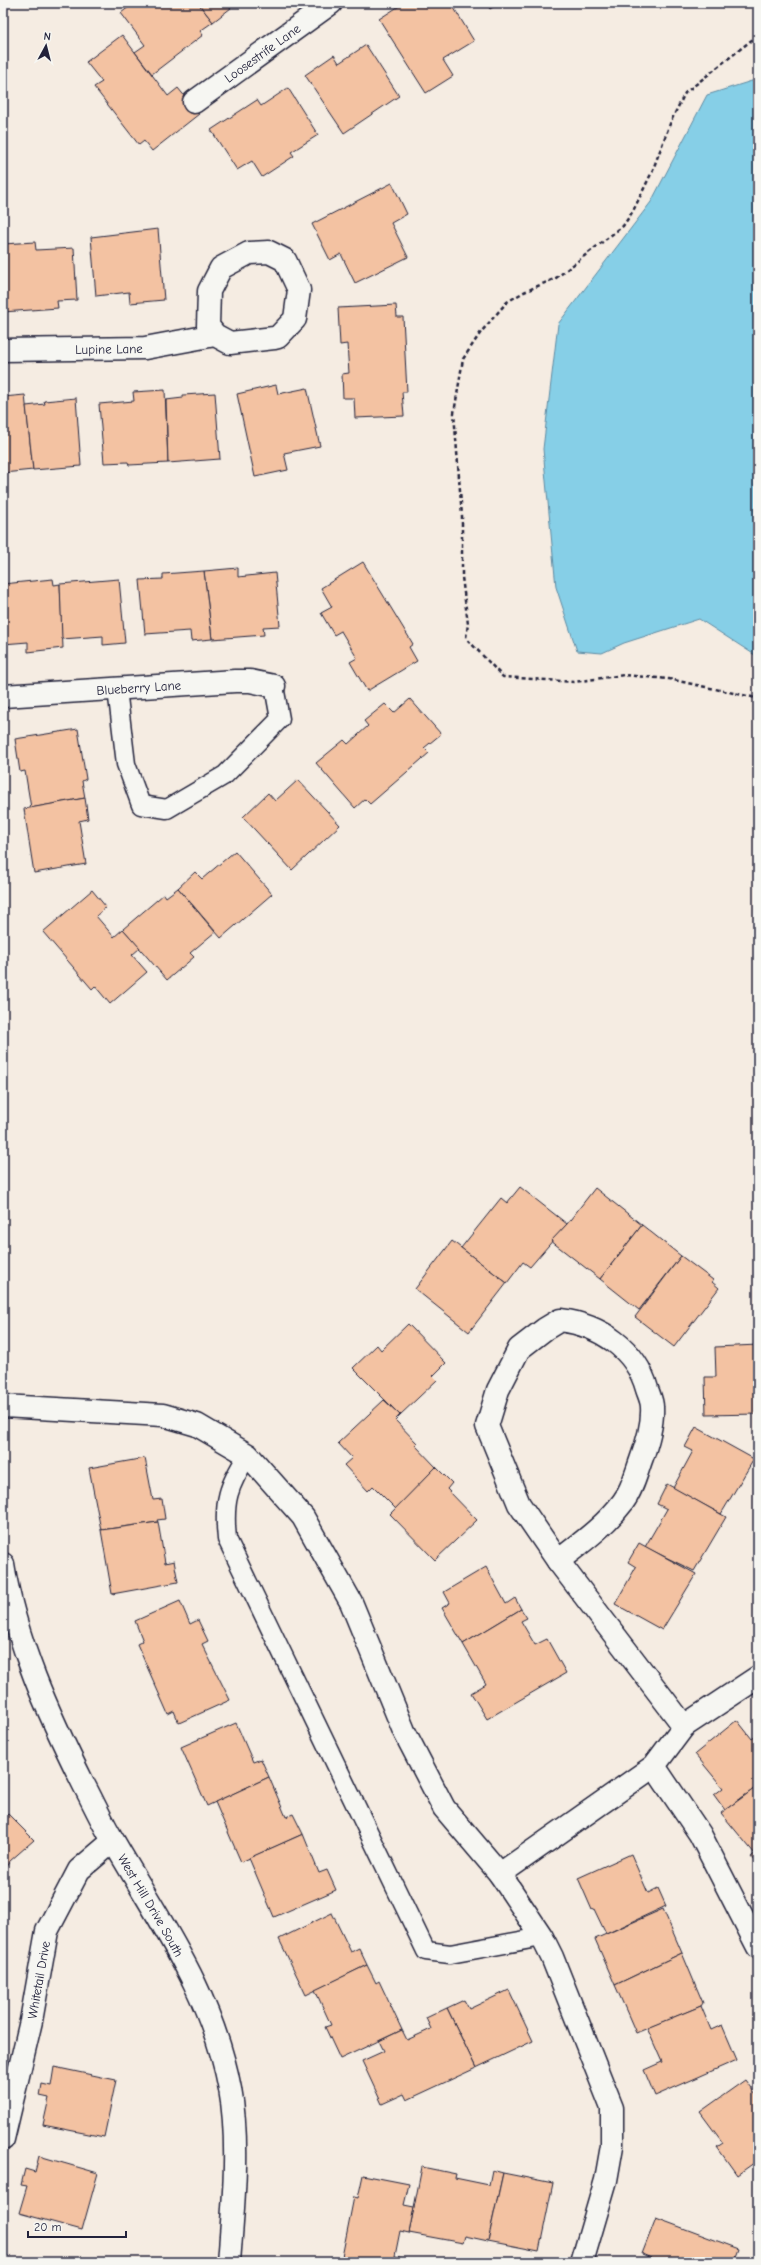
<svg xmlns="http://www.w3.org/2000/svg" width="761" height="2265" font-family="'Comic Neue',sans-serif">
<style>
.water{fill:#86cfe7;stroke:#5e8aa2}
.building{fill:#f3c2a2;stroke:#22223b}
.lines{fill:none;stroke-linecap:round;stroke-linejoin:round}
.lane-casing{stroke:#22223b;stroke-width:21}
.street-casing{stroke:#22223b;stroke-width:25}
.secondary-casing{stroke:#22223b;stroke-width:25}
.path{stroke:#22223b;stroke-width:2.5;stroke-dasharray:4 3;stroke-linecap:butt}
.lane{stroke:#f6f6f2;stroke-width:18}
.street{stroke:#f6f6f2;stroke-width:22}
.secondary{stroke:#f6f6f2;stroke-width:22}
.labels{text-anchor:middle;stroke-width:4;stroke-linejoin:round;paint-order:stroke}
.street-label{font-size:13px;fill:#22223b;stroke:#f6f6f2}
</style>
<rect width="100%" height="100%" fill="#f5ece2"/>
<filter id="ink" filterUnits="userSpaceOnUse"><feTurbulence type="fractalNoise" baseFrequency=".025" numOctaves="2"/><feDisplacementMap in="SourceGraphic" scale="8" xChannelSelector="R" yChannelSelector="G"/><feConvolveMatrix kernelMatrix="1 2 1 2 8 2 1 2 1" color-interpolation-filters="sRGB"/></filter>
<g filter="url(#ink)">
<path class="water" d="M 758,79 L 758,657 L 699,619 L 624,643 L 602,653 L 577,651 L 556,587 L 543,449 L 558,324 L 651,202 L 707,95 Z"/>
<g class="building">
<path d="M 134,3 L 198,3 L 213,22 L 200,31 L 203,35 L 152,74 L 135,52 L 145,45 L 121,13 Z"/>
<path d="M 198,3 L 227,3 L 231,8 L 213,22 Z"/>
<path d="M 404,3 L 451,3 L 474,41 L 443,60 L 453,76 L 426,93 L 379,19 Z"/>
<path d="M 486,3 L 499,3 L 490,9 Z"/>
<path d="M 122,35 L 168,96 L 178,88 L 199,114 L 152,151 L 144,141 L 139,145 L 94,87 L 102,82 L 86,62 Z"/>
<path d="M 366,45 L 399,96 L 344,133 L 305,75 L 334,55 L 339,63 Z"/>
<path d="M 288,88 L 318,135 L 291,152 L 294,156 L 262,177 L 252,161 L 237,170 L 211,130 L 257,100 L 261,106 Z"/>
<path d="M 392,183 L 407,214 L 391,223 L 408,257 L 355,283 L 341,254 L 330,260 L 312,224 Z"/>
<path d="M 158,229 L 164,300 L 130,303 L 129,292 L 96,296 L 91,237 Z"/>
<path d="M 35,242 L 36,250 L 74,248 L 77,300 L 57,301 L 58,308 L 3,312 L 3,244 Z"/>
<path d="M 396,305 L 397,317 L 403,317 L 407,392 L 402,392 L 404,416 L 355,418 L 354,398 L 343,398 L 342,374 L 349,373 L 347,344 L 340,345 L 338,308 Z"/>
<path d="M 276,385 L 278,394 L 307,388 L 320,446 L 284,453 L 288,470 L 255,477 L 237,394 Z"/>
<path d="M 165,390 L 168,463 L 129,465 L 128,462 L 104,463 L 99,404 L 134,401 L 133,392 Z"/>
<path d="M 215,393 L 220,459 L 168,463 L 166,400 L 183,398 L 183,395 Z"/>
<path d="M 25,395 L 33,470 L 3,473 L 3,397 Z"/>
<path d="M 76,398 L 81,466 L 33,470 L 26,406 L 45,404 L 44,401 Z"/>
<path d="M 363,562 L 413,644 L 409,647 L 417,661 L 367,691 L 350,662 L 357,658 L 341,631 L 334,635 L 321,613 L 332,607 L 321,588 Z"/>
<path d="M 238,568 L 238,577 L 275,573 L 280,626 L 263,627 L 264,635 L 212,639 L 204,571 Z"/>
<path d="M 204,571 L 212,639 L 191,641 L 190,631 L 145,634 L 140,580 L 163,579 L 163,574 Z"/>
<path d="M 53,579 L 54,585 L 60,584 L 63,648 L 28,652 L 28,642 L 3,644 L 3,584 Z"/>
<path d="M 119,579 L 125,643 L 103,645 L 103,636 L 62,639 L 60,584 Z"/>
<path d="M 410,699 L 441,734 L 424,748 L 429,753 L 370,804 L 365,799 L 355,808 L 316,763 L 344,740 L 348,744 L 368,726 L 364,721 L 385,704 L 394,713 Z"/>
<path d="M 78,729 L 86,779 L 82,781 L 85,798 L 31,808 L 25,771 L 20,772 L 15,739 Z"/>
<path d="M 298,780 L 340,825 L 292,870 L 243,817 L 268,793 L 275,801 Z"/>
<path d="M 85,798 L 88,819 L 79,821 L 86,864 L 34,873 L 24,809 Z"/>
<path d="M 235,851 L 272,894 L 221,938 L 178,888 L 195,872 L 202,879 Z"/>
<path d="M 178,888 L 215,932 L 190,953 L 194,957 L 167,980 L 123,929 L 164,894 L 166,897 Z"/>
<path d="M 92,890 L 106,907 L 96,916 L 114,937 L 123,929 L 140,948 L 132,955 L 147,972 L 110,1004 L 95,986 L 92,989 L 43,932 Z"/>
<path d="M 520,1187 L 567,1224 L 530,1267 L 523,1262 L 507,1283 L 461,1248 L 501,1198 L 507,1203 Z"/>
<path d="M 595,1188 L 642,1225 L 600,1279 L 551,1241 L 567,1224 Z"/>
<path d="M 642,1225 L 681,1256 L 639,1310 L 600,1279 Z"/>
<path d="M 452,1241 L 507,1283 L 469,1332 L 415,1289 Z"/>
<path d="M 681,1256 L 713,1280 L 712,1282 L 719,1288 L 674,1347 L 635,1317 Z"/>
<path d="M 408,1324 L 446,1363 L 433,1376 L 437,1380 L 400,1415 L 353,1368 L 377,1345 L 381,1350 Z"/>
<path d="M 758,1345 L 758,1414 L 706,1415 L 705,1377 L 716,1377 L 715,1347 Z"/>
<path d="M 384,1400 L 400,1415 L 395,1420 L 417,1443 L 415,1445 L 436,1467 L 396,1509 L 373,1486 L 368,1491 L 344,1465 L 352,1458 L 338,1443 Z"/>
<path d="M 696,1427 L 754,1459 L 721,1514 L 673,1488 L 693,1451 L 685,1447 Z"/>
<path d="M 145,1458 L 153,1500 L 162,1499 L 165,1519 L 157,1520 L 158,1522 L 101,1530 L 89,1468 Z"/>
<path d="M 436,1467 L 452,1483 L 447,1489 L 477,1520 L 435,1560 L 390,1514 Z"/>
<path d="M 667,1484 L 726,1517 L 694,1571 L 645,1547 L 667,1509 L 657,1504 Z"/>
<path d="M 158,1522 L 165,1563 L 174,1561 L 178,1582 L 112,1594 L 101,1530 Z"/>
<path d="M 639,1543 L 696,1574 L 662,1630 L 615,1604 L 636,1567 L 628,1562 Z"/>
<path d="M 486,1567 L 506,1604 L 515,1598 L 521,1609 L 463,1644 L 442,1608 L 450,1603 L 444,1592 Z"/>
<path d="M 180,1601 L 190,1624 L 198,1620 L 208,1641 L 202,1644 L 230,1700 L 179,1723 L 174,1711 L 168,1714 L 137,1644 L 143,1641 L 135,1621 Z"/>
<path d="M 521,1609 L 527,1618 L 521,1621 L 535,1645 L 547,1639 L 566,1673 L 487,1719 L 471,1693 L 486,1684 L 463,1644 Z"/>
<path d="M 737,1720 L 752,1739 L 756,1736 L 758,1739 L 758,1786 L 725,1810 L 714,1795 L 723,1788 L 695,1754 Z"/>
<path d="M 236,1723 L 253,1762 L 261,1759 L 269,1777 L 207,1806 L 181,1747 Z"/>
<path d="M 269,1777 L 286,1817 L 293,1814 L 303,1834 L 241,1862 L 215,1802 Z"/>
<path d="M 758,1786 L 758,1851 L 755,1854 L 721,1813 Z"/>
<path d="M 8,1814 L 34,1840 L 10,1861 L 3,1871 L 3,1818 Z"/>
<path d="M 303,1834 L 319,1873 L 327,1870 L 336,1890 L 274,1917 L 249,1858 Z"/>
<path d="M 758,1851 L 758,1866 L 751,1857 Z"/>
<path d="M 631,1854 L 648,1893 L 658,1888 L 666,1906 L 606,1934 L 594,1909 L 592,1910 L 578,1878 Z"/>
<path d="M 663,1909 L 682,1953 L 615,1985 L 595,1939 Z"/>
<path d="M 332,1913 L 351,1952 L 359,1948 L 367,1965 L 306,1995 L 279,1939 Z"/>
<path d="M 682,1953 L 703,2003 L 701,2006 L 636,2033 L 615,1985 Z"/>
<path d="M 367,1965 L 376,1983 L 379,1981 L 402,2030 L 340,2059 L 325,2027 L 331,2025 L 315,1990 Z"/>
<path d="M 509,1990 L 533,2041 L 476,2068 L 447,2008 L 464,2000 L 469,2009 Z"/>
<path d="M 701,2006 L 711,2030 L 722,2025 L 737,2060 L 655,2096 L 644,2070 L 662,2062 L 647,2028 Z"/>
<path d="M 447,2008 L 476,2068 L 407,2100 L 404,2094 L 382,2104 L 362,2061 L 384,2051 L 379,2041 L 402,2030 L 407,2040 L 431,2029 L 426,2018 Z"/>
<path d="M 54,2067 L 116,2080 L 104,2137 L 43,2125 L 49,2098 L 40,2096 L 42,2084 L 51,2086 Z"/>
<path d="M 745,2080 L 756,2095 L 758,2093 L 758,2160 L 737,2175 L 717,2147 L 723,2143 L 700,2112 Z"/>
<path d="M 39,2156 L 98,2173 L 82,2230 L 19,2213 L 27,2186 L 21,2185 L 25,2169 L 35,2172 Z"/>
<path d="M 422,2167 L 456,2174 L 455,2178 L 489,2185 L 492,2170 L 503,2173 L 488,2241 L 465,2236 L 463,2243 L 409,2233 Z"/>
<path d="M 503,2173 L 553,2183 L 539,2251 L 488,2241 Z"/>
<path d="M 363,2175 L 409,2184 L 404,2205 L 414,2207 L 409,2233 L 400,2231 L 395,2256 L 406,2259 L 406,2262 L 341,2262 L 354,2197 L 358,2198 Z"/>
<path d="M 656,2218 L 739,2249 L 734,2262 L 650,2262 L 651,2258 L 642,2254 Z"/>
</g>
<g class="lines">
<defs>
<g id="lane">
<path d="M 117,689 L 126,764 L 141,805 L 167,809 L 225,775 L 280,719 L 274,686"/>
<path d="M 248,1455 C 228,1486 223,1501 227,1539 L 426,1951 L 450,1954 L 542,1937"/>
</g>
<g id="street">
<path id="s1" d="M 194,102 L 331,3"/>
<path id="s2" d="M 3,350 L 145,348 L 215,335 L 230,343 L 274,338 L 278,337 L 295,319 L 299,290 L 285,260 L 269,252 L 249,253 L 221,268 L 209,291 L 208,326 L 215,335"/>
<path id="s3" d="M 3,696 L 235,681 L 250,681 L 274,686"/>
<path d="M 560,1320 C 600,1325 636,1349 647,1389 C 649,1395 652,1401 652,1407 C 653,1424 647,1444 641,1460 C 636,1474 632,1490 623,1502 C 605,1526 581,1543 558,1561 L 519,1504 L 487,1426 L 498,1390 L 519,1349 L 545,1329 Z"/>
<path d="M 3,1406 L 163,1415 L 197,1425 L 248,1455 L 303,1517 L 351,1602 L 404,1731 L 444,1808 L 500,1874 L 542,1937 L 552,1957 L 612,2108 L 612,2146 L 606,2180 L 582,2262"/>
<path d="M 558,1561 L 684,1726"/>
<path d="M 654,1766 L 700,1834 L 758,1947"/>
<path d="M 500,1874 L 654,1766 L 684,1726 L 758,1677"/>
<path id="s4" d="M 3,2139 L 31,2021 L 47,1931 L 79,1870 L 113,1841"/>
</g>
<g id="secondary">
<path id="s5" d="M 3,1564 C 15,1641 49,1715 84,1785 C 94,1804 103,1824 114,1842 C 161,1924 212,1993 230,2089 C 240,2143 233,2208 229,2262"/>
</g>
</defs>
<use href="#lane" class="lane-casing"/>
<use href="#street" class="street-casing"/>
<use href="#secondary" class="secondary-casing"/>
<path class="path" d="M 758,35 L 685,93 L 671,121 L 652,172 L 633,211 L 623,226 L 556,278 L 524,292 L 507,302 L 481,332 L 463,359 L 454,413 L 462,516 L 462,577 L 468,624 L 466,638 L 503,677 L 574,682 L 624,675 L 669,679 L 752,697 L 758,700"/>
<use href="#lane" class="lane"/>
<use href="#street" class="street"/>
<use href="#secondary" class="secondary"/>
</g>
</g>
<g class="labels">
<g class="street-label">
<text dy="5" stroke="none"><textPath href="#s1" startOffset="84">Loosestrife Lane</textPath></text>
<text dy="5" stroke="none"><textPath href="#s2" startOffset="106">Lupine Lane</textPath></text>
<text dy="5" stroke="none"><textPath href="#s3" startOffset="136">Blueberry Lane</textPath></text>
<text dy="5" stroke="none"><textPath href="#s5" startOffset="374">West Hill Drive South</textPath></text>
<text dy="5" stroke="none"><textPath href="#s4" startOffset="163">Whitetail Drive</textPath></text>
</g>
</g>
<rect width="761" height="2265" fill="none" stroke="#f6f6f2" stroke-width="16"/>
<rect x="8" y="8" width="745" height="2249" fill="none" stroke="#22223b" stroke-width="1.5" filter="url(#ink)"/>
<g transform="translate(46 46) rotate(7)" stroke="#f6f6f2" stroke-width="3" paint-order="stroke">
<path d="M0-3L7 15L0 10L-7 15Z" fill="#22223b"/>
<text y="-6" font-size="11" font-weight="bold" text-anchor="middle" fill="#22223b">N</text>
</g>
<path d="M28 2231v6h98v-6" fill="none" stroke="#22223b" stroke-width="2"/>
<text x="34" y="2231" font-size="12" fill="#22223b" stroke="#f6f6f2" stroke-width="3" paint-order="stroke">20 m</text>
</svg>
